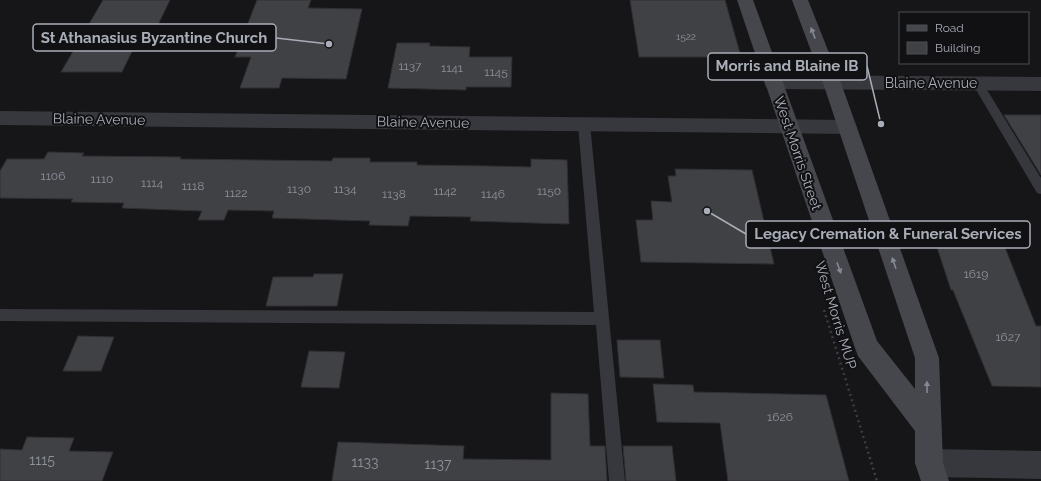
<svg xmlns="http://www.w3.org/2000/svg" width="1041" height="481" font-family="Raleway,sans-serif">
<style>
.building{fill:#404145;stroke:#303034}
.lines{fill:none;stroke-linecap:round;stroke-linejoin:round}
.path{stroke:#3d3f44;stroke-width:2.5;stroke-dasharray:2 3.5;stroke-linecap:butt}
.lane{fill:#37383d;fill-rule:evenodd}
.street{fill:#37383d;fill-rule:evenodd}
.secondary{fill:#45474d;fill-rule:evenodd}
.oneway{fill:#858993}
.labels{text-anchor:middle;stroke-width:4;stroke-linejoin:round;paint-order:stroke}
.far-number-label{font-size:10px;fill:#8e929b}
.number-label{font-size:12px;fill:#8e929b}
.street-label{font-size:14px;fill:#a8adb8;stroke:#111113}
.near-number-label{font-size:14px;fill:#8e929b}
.leader{fill:none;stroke:#a8adb8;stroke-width:1.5}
.callout-dot{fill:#a8adb8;stroke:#111113;stroke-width:1.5}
.callout{fill:#111113;stroke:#a8adb8;stroke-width:1.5}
.callout-label{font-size:15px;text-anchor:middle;font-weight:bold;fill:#a8adb8}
</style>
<rect width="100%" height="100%" fill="#161618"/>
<g class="building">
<path d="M 103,0 L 170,0 L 150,41 L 137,41 L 122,72 L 61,72 Z"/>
<path d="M 257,0 L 311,0 L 308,8 L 362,9 L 346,79 L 282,78 L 279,88 L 240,88 L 251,57 L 235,57 Z"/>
<path d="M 630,0 L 725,0 L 741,57 L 639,57 Z"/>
<path d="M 397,43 L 430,43 L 429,46 L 470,47 L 469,57 L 512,57 L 511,87 L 466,87 L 466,90 L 388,88 Z"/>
<path d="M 1004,115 L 1041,115 L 1041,175 Z"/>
<path d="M 48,152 L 84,153 L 82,156 L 181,157 L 180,159 L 332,161 L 333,158 L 370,158 L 370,162 L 417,162 L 417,165 L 487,166 L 531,167 L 531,159 L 567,160 L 569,224 L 470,221 L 471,217 L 410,216 L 408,226 L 369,225 L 370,221 L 272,218 L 274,211 L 228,210 L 224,220 L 198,220 L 202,211 L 122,208 L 124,203 L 71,202 L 73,199 L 0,198 L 0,171 L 7,159 L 44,159 Z"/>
<path d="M 675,169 L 752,170 L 774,264 L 641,262 L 636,220 L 653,220 L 651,201 L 672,202 L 668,176 L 676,176 Z"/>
<path d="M 933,235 L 1002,240 L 1036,326 L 1041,326 L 1041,387 L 992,386 L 953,290 L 951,290 Z"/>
<path d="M 314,274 L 343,274 L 337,306 L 266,306 L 273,277 L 313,277 Z"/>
<path d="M 78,336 L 114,337 L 101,371 L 63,371 Z"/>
<path d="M 617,340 L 660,340 L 664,378 L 620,377 Z"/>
<path d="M 309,351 L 345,352 L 339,388 L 301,387 Z"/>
<path d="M 653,384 L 693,385 L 694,392 L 826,395 L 849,481 L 728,481 L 720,423 L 657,422 Z"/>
<path d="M 551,393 L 588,394 L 590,446 L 605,446 L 607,481 L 332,481 L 338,442 L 464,446 L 463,459 L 551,460 Z"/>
<path d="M 27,437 L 74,438 L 69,451 L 113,452 L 102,481 L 0,481 L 0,449 L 22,450 Z"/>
<path d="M 623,446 L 672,446 L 676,481 L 626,481 Z"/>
</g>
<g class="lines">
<path class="path" d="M 824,310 L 877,481"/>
<g class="lane">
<path d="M 977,79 L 981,80 L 1041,178 L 1041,194 L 1037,193 L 972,83 Z"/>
<path d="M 584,120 L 588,121 L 590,124 L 625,481 L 609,481 L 596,325 L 0,321 L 0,309 L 594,312 L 578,124 L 580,121 Z"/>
</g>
<g class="street">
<path d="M 773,75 L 1041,77 L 1041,91 L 773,89 L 766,87 L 764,82 L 766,77 Z"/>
<path d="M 0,111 L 847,120 L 854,122 L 857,127 L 854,132 L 847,134 L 0,125 Z"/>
<path d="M 929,449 L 1041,451 L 1041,479 L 929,477 L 919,473 L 915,463 L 919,453 Z"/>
</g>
<path class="secondary" d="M 737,0 L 753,0 L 877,341 L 915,389 L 915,358 L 823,83 L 792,0 L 808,0 L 841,83 L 939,358 L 943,463 L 949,481 L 921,481 L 915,463 L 915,431 L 858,356 L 855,348 Z"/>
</g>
<defs><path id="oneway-solid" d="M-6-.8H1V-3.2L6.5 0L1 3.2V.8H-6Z"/></defs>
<g class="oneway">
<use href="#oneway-solid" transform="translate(813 33) rotate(-111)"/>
<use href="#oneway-solid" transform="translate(894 263) rotate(-109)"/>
<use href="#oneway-solid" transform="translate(839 268) rotate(70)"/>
<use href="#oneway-solid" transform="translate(927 387) rotate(-91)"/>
</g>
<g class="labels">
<g class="far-number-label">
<text x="686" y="40">1522</text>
</g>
<g class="number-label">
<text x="410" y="70">1137</text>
<text x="452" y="72">1141</text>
<text x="496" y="76">1145</text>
<text x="53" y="180">1106</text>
<text x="102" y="183">1110</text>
<text x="152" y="187">1114</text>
<text x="193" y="190">1118</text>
<text x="299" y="193">1130</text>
<text x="345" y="193">1134</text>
<text x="445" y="195">1142</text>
<text x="549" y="195">1150</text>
<text x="236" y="197">1122</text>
<text x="394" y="198">1138</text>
<text x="493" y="198">1146</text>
<text x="976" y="278">1619</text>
<text x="1008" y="341">1627</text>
<text x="780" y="421">1626</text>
</g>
<g class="street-label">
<text x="931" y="88">Blaine Avenue</text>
<text transform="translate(99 119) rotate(1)" y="5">Blaine Avenue</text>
<text transform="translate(423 122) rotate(1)" y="5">Blaine Avenue</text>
<text transform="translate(798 153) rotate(71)" y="5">West Morris Street</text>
<text transform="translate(836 315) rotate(73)" y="5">West Morris MUP</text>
</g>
<g class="near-number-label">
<text x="42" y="465">1115</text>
<text x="365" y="467">1133</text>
<text x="438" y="469">1137</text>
</g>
</g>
<path class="leader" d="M329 44L276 38M881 124L867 66M707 211L746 234"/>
<g class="callout-dot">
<circle cx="329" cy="44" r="4"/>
<circle cx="881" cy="124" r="4"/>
<circle cx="707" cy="211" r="4"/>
</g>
<g class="callout">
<rect x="33" y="24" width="243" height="27" rx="4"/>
<rect x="708" y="53" width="159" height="27" rx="4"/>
<rect x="746" y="221" width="284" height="27" rx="4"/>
</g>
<g class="callout-label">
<text x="154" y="43">St Athanasius Byzantine Church</text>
<text x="787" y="71">Morris and Blaine IB</text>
<text x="888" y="239">Legacy Cremation &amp; Funeral Services</text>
</g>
<rect x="899" y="12" width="130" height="52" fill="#111113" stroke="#4d4f55"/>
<rect x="907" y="25" width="20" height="6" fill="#45474d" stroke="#4d4f55"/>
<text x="935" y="32" font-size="12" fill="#a8adb8">Road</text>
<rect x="907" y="42" width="20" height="12" fill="#404145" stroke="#4d4f55"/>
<text x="935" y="52" font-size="12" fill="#a8adb8">Building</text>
</svg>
